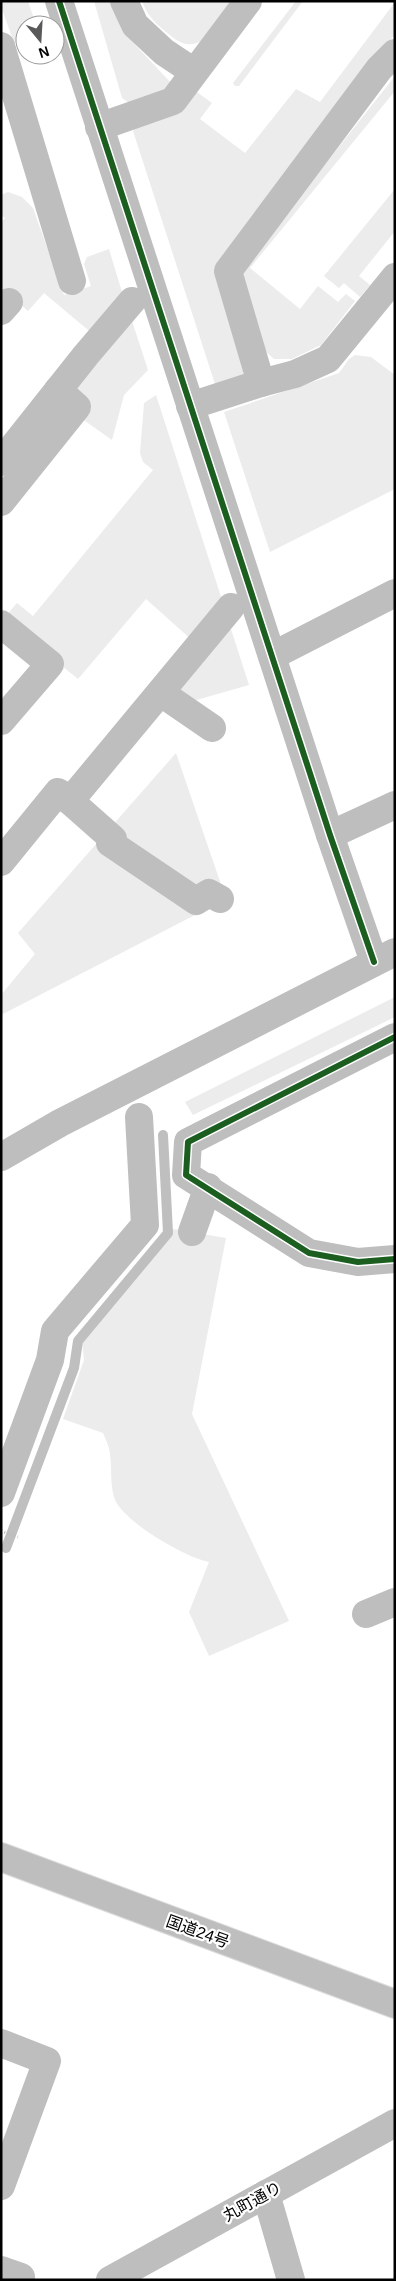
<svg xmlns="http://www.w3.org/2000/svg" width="396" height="2281" font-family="Arial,'Noto Sans JP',sans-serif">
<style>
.green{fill:#ececec}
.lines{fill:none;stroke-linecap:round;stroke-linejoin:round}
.stream{stroke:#bfbfbf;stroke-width:10}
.highway-casing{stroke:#dbdbdb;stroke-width:30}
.path{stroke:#b9b9b9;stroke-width:3;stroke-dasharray:1 2.5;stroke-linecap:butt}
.minor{stroke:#bebebe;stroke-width:28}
.highway{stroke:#bebebe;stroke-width:28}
.cycleway-casing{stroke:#fff;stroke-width:9}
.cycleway{stroke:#1b5e20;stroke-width:6}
.labels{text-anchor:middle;stroke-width:4.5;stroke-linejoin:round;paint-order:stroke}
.street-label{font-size:16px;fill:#000;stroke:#fff}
</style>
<rect width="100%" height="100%" fill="#fff"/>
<g class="green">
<path d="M 2,1 L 28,1 L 36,25 L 25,25 L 25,39 L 14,43 L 1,6 Z"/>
<path d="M 94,1 L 111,1 L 122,31 L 174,86 L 132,105 L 122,98 Z"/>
<path d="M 142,1 L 234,1 C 223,17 209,47 186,44 C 179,43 171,36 166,32 C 154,22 147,15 142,1 Z"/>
<path d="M 296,1 L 303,1 L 239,86 L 235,86 L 233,83 Z"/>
<path d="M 395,2 L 395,34 L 217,262 L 244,375 L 215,384 L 133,131 L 139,122 L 194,90 L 212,103 L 200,119 L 245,153 L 296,89 L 320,102 Z"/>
<path d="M 395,76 L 395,91 L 250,268 L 300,309 L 318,286 L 338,302 L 346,294 L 355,301 L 321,345 L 292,359 L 274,359 L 265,351 L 239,278 L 242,269 Z"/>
<path d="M 395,189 L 395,231 L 359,276 L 370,285 L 360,297 L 344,283 L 339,288 L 324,276 Z"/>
<path d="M 8,192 L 22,197 L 33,208 L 64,295 L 91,286 L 84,264 L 87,257 L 109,249 L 125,302 L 94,335 L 44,293 L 28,311 L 4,290 L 1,291 L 1,223 L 5,218 L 1,215 L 1,195 Z"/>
<path d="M 132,321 L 148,370 L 124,395 L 112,440 L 78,416 L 70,389 Z"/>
<path d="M 355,355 L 371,357 L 395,375 L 395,489 L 270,552 L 224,412 L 339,373 L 349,359 Z"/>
<path d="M 156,395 L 224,606 L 193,641 L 146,599 L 78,679 L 4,618 L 17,603 L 33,616 L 153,470 L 143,462 L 140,453 L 144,403 Z"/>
<path d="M 229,623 L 249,685 L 186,703 L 173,692 Z"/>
<path d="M 176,753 L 226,899 L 1,1015 L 1,995 L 35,954 L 18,933 Z"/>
<path d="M 395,997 L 395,1017 L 193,1115 L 185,1102 Z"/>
<path d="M 173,1229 L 226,1238 L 192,1414 L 289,1621 L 209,1656 L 189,1612 L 209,1562 C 186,1558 120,1520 114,1497 C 110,1483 112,1469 110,1455 C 110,1448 106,1440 103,1433 L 63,1419 L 84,1360 L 82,1341 Z"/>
</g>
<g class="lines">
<path class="stream" d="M 6,1548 L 74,1368 L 78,1341 L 168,1233 L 163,1135"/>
<defs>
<path id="highway" d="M 1,1857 L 395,2004"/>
</defs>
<use href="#highway" class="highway-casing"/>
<path class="path" d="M 1,1531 L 18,1537"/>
<g class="minor">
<path d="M 59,1 L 330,835 L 374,962"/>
<path d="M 124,1 L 135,25 L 164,52 L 194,72"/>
<path d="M 1,46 L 72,281"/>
<path d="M 99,127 L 173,101 L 248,1"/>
<path d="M 1,311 L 9,302"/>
<path d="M 261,383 L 228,271 L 379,69 L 395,53"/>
<path d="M 190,406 L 261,383 L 295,374 L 328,359 L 395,277"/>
<path d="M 1,462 L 86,355 L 132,301"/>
<path d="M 1,502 L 77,407 L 58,390"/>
<path d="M 1,624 L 50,664 L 1,721"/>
<path d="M 272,656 L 395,593"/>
<path d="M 161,693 L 212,728"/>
<path d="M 70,801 L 113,839 L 110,843 L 196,901 L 209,893 L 220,899"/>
<path d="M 330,835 L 395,805"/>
<path d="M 1,862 L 58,792 L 70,801 L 231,607"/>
<path d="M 395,1037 L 188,1142 L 186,1175 L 309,1253 L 358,1262 L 395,1259"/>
<path d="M 1,1157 L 60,1123 L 395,952"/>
<path d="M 192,1232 L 208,1187"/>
<path d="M 1,1493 L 50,1360 L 55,1331 L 145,1225 L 139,1117"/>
<path d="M 366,1614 L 395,1602"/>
<path d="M 1,2043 L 47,2061 L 1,2186"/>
<path d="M 266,2194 L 291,2280"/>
<path d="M 1,2270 L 21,2277 L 20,2280"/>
<path d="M 110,2280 L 395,2123"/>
</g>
<use href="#highway" class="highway"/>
<defs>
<g id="cycleway">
<path d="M 59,1 L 330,835 L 374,962"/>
<path d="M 395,1037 L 188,1142 L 186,1175 L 309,1253 L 358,1262 L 395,1259"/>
</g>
</defs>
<use href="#cycleway" class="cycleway-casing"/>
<use href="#cycleway" class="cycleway"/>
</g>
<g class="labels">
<g class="street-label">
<text transform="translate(198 1931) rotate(20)" y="6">国道24号</text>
<text transform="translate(252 2201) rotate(-29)" y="6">丸町通り</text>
</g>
</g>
<rect width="396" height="2281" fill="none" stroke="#000000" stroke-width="5"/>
<g transform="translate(40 40) rotate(162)"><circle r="24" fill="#ffffff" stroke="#999999"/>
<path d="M0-4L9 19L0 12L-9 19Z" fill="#595959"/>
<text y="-8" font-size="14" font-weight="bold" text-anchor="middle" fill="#000000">N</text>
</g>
</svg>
